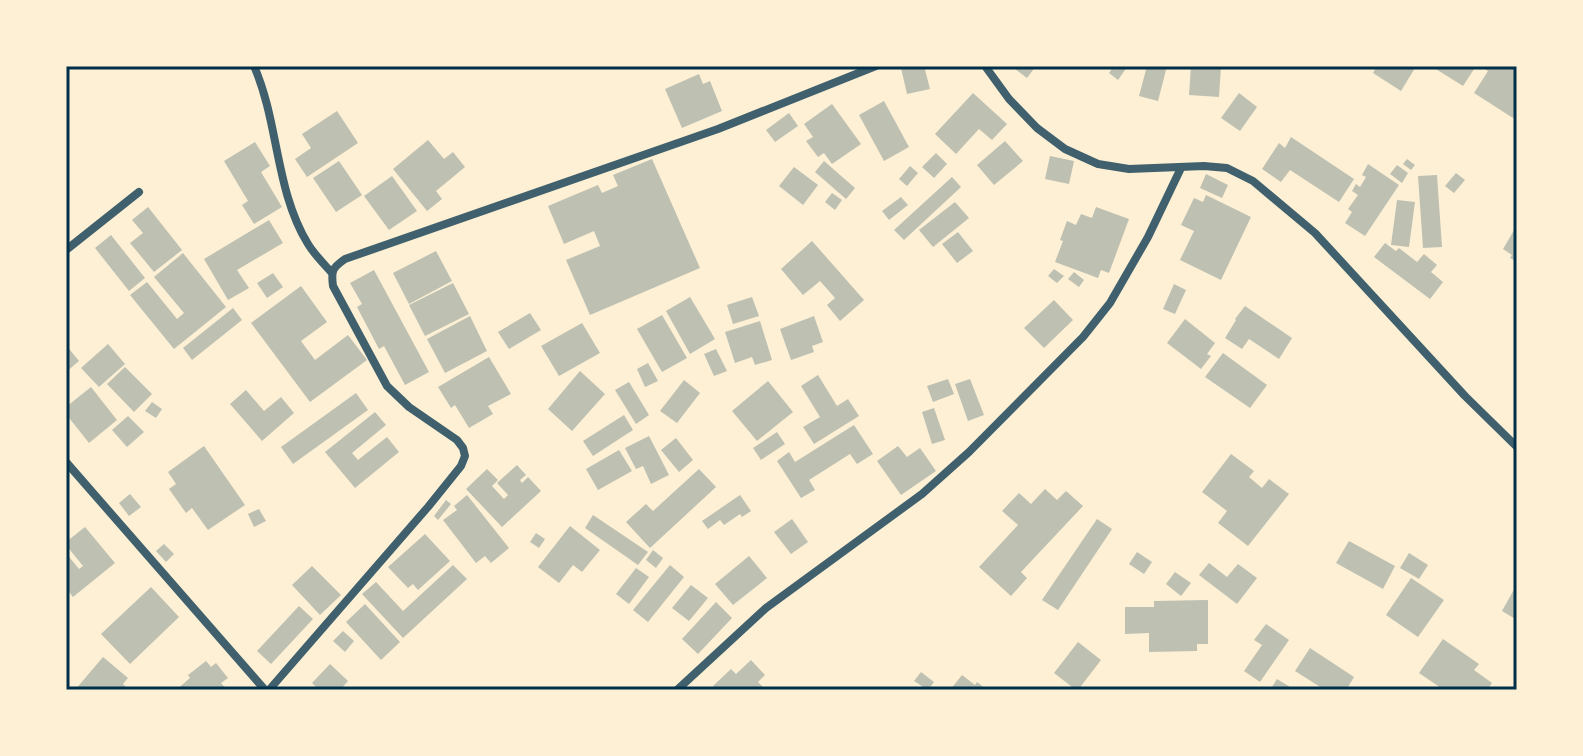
<svg xmlns="http://www.w3.org/2000/svg" width="1583" height="756" font-family="'Open Sans',sans-serif">
<style>
.building{fill:#bec0b2}
.lines{fill:none;stroke-linecap:round;stroke-linejoin:round}
.minor{stroke:#3f606c;stroke-width:8}
.neatline{fill:none;stroke:#003049;stroke-width:3}
</style>
<rect width="100%" height="100%" fill="#fdf0d5"/>
<g class="building">
<path d="M 909,66 L 924,66 L 930,89 L 907,94 L 901,68 Z"/>
<path d="M 1011,66 L 1036,66 L 1027,78 Z"/>
<path d="M 1120,66 L 1127,67 L 1118,80 L 1109,73 L 1113,67 L 1117,70 Z"/>
<path d="M 1147,66 L 1167,66 L 1158,101 L 1139,96 Z"/>
<path d="M 1191,66 L 1221,66 L 1219,97 L 1189,95 Z"/>
<path d="M 1377,66 L 1412,66 L 1415,68 L 1401,91 L 1373,73 Z"/>
<path d="M 1431,66 L 1476,66 L 1463,86 Z"/>
<path d="M 1480,66 L 1512,66 L 1517,69 L 1517,112 L 1513,118 L 1474,93 L 1488,71 Z"/>
<path d="M 699,74 L 703,84 L 710,81 L 722,111 L 682,128 L 665,89 Z"/>
<path d="M 973,93 L 1007,124 L 992,140 L 979,129 L 956,154 L 935,134 Z"/>
<path d="M 1239,93 L 1257,107 L 1240,131 L 1221,118 Z"/>
<path d="M 884,101 L 909,147 L 884,161 L 859,115 Z"/>
<path d="M 832,104 L 861,144 L 832,164 L 824,153 L 818,157 L 806,141 L 813,137 L 804,124 Z"/>
<path d="M 337,111 L 358,143 L 307,177 L 295,159 L 311,148 L 302,134 Z"/>
<path d="M 789,113 L 798,126 L 775,142 L 766,130 Z"/>
<path d="M 1291,137 L 1354,179 L 1339,202 L 1290,170 L 1281,182 L 1262,169 L 1279,143 L 1285,148 Z"/>
<path d="M 428,140 L 444,159 L 453,152 L 465,167 L 436,191 L 442,199 L 427,211 L 393,169 Z"/>
<path d="M 1005,141 L 1023,161 L 994,185 L 977,165 Z"/>
<path d="M 255,142 L 270,166 L 261,172 L 282,207 L 254,224 L 242,205 L 248,201 L 224,161 Z"/>
<path d="M 936,153 L 947,164 L 934,178 L 922,167 Z"/>
<path d="M 1050,156 L 1074,161 L 1069,184 L 1045,179 Z"/>
<path d="M 652,159 L 700,268 L 590,315 L 566,260 L 600,246 L 594,231 L 564,244 L 548,206 L 598,185 L 602,193 L 618,186 L 613,175 Z"/>
<path d="M 1407,159 L 1415,165 L 1411,170 L 1403,164 Z"/>
<path d="M 339,161 L 362,195 L 336,212 L 313,178 Z"/>
<path d="M 824,161 L 855,188 L 846,199 L 815,172 Z"/>
<path d="M 1368,164 L 1399,185 L 1365,236 L 1345,223 L 1352,212 L 1348,209 L 1358,195 L 1352,191 L 1356,184 L 1360,187 L 1366,177 L 1362,175 Z"/>
<path d="M 1397,165 L 1408,173 L 1402,183 L 1390,174 Z"/>
<path d="M 910,166 L 918,173 L 907,186 L 899,179 Z"/>
<path d="M 794,167 L 818,185 L 803,205 L 779,186 Z"/>
<path d="M 1456,173 L 1465,180 L 1454,193 L 1445,186 Z"/>
<path d="M 1206,174 L 1228,185 L 1222,198 L 1200,188 Z"/>
<path d="M 1437,175 L 1442,247 L 1423,248 L 1418,176 Z"/>
<path d="M 392,176 L 417,211 L 389,230 L 364,196 Z"/>
<path d="M 952,177 L 961,187 L 904,240 L 894,230 Z"/>
<path d="M 832,193 L 842,200 L 835,210 L 825,202 Z"/>
<path d="M 1206,195 L 1251,217 L 1221,280 L 1180,260 L 1194,231 L 1181,225 L 1194,198 L 1203,202 Z"/>
<path d="M 901,197 L 908,205 L 889,220 L 882,211 Z"/>
<path d="M 1397,200 L 1415,202 L 1409,247 L 1391,245 Z"/>
<path d="M 955,202 L 969,218 L 933,247 L 919,230 Z"/>
<path d="M 148,207 L 182,250 L 154,272 L 130,243 L 143,233 L 132,220 Z"/>
<path d="M 1096,207 L 1129,219 L 1109,273 L 1101,270 L 1098,278 L 1055,262 L 1063,241 L 1060,240 L 1067,221 L 1076,225 L 1081,214 L 1092,218 Z"/>
<path d="M 269,220 L 283,243 L 237,270 L 249,288 L 228,300 L 204,259 Z"/>
<path d="M 1517,225 L 1517,262 L 1510,258 L 1512,255 L 1503,249 Z"/>
<path d="M 958,232 L 973,251 L 957,263 L 942,244 Z"/>
<path d="M 111,235 L 145,278 L 129,291 L 95,248 Z"/>
<path d="M 812,241 L 864,300 L 840,321 L 827,305 L 835,298 L 820,281 L 803,295 L 781,269 Z"/>
<path d="M 1385,243 L 1396,251 L 1399,248 L 1417,262 L 1424,254 L 1437,265 L 1431,272 L 1443,282 L 1430,299 L 1374,257 Z"/>
<path d="M 436,251 L 452,281 L 409,304 L 393,273 Z"/>
<path d="M 183,253 L 226,307 L 174,349 L 130,295 L 147,282 L 177,319 L 184,313 L 154,277 Z"/>
<path d="M 1054,269 L 1064,276 L 1057,283 L 1048,276 Z"/>
<path d="M 374,270 L 429,372 L 405,385 L 384,346 L 379,349 L 357,307 L 362,304 L 350,283 Z"/>
<path d="M 1074,272 L 1084,280 L 1079,287 L 1068,279 Z"/>
<path d="M 273,273 L 283,287 L 267,298 L 257,283 Z"/>
<path d="M 453,283 L 469,314 L 425,336 L 409,305 Z"/>
<path d="M 1174,284 L 1186,290 L 1175,314 L 1163,309 Z"/>
<path d="M 301,286 L 327,322 L 301,341 L 315,360 L 348,335 L 367,360 L 310,402 L 251,323 Z"/>
<path d="M 690,297 L 715,339 L 690,354 L 666,311 Z"/>
<path d="M 752,297 L 759,316 L 733,324 L 727,305 Z"/>
<path d="M 1054,300 L 1073,320 L 1044,348 L 1024,328 Z"/>
<path d="M 1245,306 L 1292,338 L 1279,359 L 1249,339 L 1242,349 L 1225,338 L 1236,320 L 1235,319 Z"/>
<path d="M 233,308 L 242,320 L 192,360 L 183,348 Z"/>
<path d="M 530,313 L 541,330 L 509,349 L 498,332 Z"/>
<path d="M 662,315 L 687,358 L 662,372 L 637,329 Z"/>
<path d="M 470,316 L 487,351 L 445,373 L 427,339 Z"/>
<path d="M 814,316 L 823,342 L 812,346 L 814,352 L 791,360 L 780,329 Z"/>
<path d="M 1185,319 L 1215,343 L 1207,354 L 1211,356 L 1201,369 L 1167,343 Z"/>
<path d="M 760,321 L 772,360 L 755,365 L 752,357 L 735,363 L 725,332 Z"/>
<path d="M 582,323 L 600,353 L 559,376 L 541,346 Z"/>
<path d="M 108,344 L 125,364 L 99,387 L 81,368 Z"/>
<path d="M 66,345 L 79,361 L 66,372 Z"/>
<path d="M 716,349 L 727,371 L 714,376 L 704,354 Z"/>
<path d="M 1223,353 L 1267,385 L 1250,408 L 1205,377 Z"/>
<path d="M 489,357 L 511,394 L 488,406 L 493,414 L 469,428 L 455,405 L 451,408 L 438,387 Z"/>
<path d="M 648,363 L 658,381 L 645,387 L 637,369 Z"/>
<path d="M 125,367 L 152,394 L 134,412 L 107,384 Z"/>
<path d="M 580,371 L 605,394 L 572,431 L 548,409 Z"/>
<path d="M 818,375 L 837,406 L 848,399 L 859,416 L 814,444 L 803,427 L 820,417 L 801,386 Z"/>
<path d="M 948,379 L 954,394 L 933,402 L 927,386 Z"/>
<path d="M 970,379 L 984,415 L 968,421 L 955,384 Z"/>
<path d="M 684,380 L 700,393 L 677,423 L 660,411 Z"/>
<path d="M 768,381 L 793,412 L 757,441 L 732,411 Z"/>
<path d="M 629,382 L 649,415 L 636,424 L 615,390 Z"/>
<path d="M 91,387 L 117,420 L 89,443 L 66,414 L 66,407 Z"/>
<path d="M 246,390 L 264,411 L 281,397 L 294,413 L 262,441 L 230,404 Z"/>
<path d="M 356,393 L 368,410 L 293,464 L 281,447 Z"/>
<path d="M 152,402 L 162,409 L 156,418 L 145,411 Z"/>
<path d="M 934,408 L 945,440 L 932,444 L 922,412 Z"/>
<path d="M 375,412 L 386,425 L 352,453 L 358,460 L 387,437 L 399,452 L 355,488 L 325,452 Z"/>
<path d="M 624,415 L 633,430 L 593,456 L 583,441 Z"/>
<path d="M 128,416 L 144,432 L 127,447 L 112,430 Z"/>
<path d="M 854,425 L 873,454 L 857,464 L 850,454 L 809,480 L 815,490 L 801,498 L 777,461 L 789,452 L 795,462 Z"/>
<path d="M 777,432 L 785,444 L 761,460 L 753,448 Z"/>
<path d="M 649,436 L 669,475 L 651,484 L 643,466 L 636,469 L 625,448 Z"/>
<path d="M 676,438 L 693,460 L 679,472 L 661,450 Z"/>
<path d="M 204,446 L 245,505 L 208,530 L 192,508 L 186,513 L 169,489 L 176,484 L 168,472 Z"/>
<path d="M 898,446 L 907,457 L 920,448 L 936,471 L 901,495 L 877,461 Z"/>
<path d="M 619,450 L 632,471 L 598,490 L 586,469 Z"/>
<path d="M 1231,454 L 1254,471 L 1249,477 L 1262,488 L 1269,479 L 1289,494 L 1248,546 L 1218,523 L 1227,511 L 1202,492 Z"/>
<path d="M 517,465 L 526,475 L 520,480 L 522,483 L 528,477 L 541,491 L 502,527 L 466,489 L 487,469 L 498,480 L 492,486 L 504,499 L 508,495 L 497,483 Z"/>
<path d="M 699,469 L 716,487 L 650,548 L 626,522 L 646,504 L 653,511 Z"/>
<path d="M 1045,489 L 1057,500 L 1066,491 L 1083,506 L 1021,572 L 1027,578 L 1011,596 L 979,567 L 1018,525 L 1002,511 L 1019,493 L 1031,504 Z"/>
<path d="M 130,494 L 141,507 L 129,516 L 119,503 Z"/>
<path d="M 467,495 L 509,548 L 491,563 L 485,556 L 476,563 L 443,520 L 457,510 L 454,506 Z"/>
<path d="M 740,495 L 751,511 L 742,517 L 740,514 L 724,525 L 720,520 L 708,529 L 702,521 Z"/>
<path d="M 446,500 L 451,504 L 438,520 L 434,516 Z"/>
<path d="M 259,509 L 266,521 L 254,527 L 248,514 Z"/>
<path d="M 593,515 L 648,552 L 638,565 L 585,528 Z"/>
<path d="M 792,519 L 808,542 L 791,554 L 774,532 Z"/>
<path d="M 1097,519 L 1112,529 L 1058,610 L 1042,600 Z"/>
<path d="M 570,526 L 600,550 L 582,572 L 573,565 L 559,583 L 538,567 Z"/>
<path d="M 85,527 L 115,563 L 73,597 L 66,588 L 66,553 L 79,569 L 83,566 L 66,545 L 66,542 Z"/>
<path d="M 536,533 L 545,539 L 539,548 L 530,542 Z"/>
<path d="M 425,534 L 450,561 L 418,590 L 413,584 L 408,588 L 388,567 Z"/>
<path d="M 1349,541 L 1395,566 L 1383,589 L 1336,563 Z"/>
<path d="M 164,544 L 174,554 L 166,562 L 156,551 Z"/>
<path d="M 653,550 L 663,558 L 656,568 L 646,560 Z"/>
<path d="M 1137,552 L 1152,562 L 1144,574 L 1129,564 Z"/>
<path d="M 1409,553 L 1428,565 L 1419,579 L 1400,568 Z"/>
<path d="M 749,556 L 767,578 L 733,605 L 715,584 Z"/>
<path d="M 1209,563 L 1227,577 L 1238,564 L 1257,578 L 1237,604 L 1199,575 Z"/>
<path d="M 453,565 L 467,579 L 403,638 L 362,594 L 376,582 L 403,611 Z"/>
<path d="M 670,565 L 684,577 L 648,622 L 633,610 Z"/>
<path d="M 312,566 L 341,595 L 320,615 L 292,585 Z"/>
<path d="M 636,568 L 649,577 L 629,604 L 616,594 Z"/>
<path d="M 1175,572 L 1191,583 L 1181,596 L 1166,584 Z"/>
<path d="M 1411,578 L 1444,600 L 1418,637 L 1386,615 Z"/>
<path d="M 1517,584 L 1517,620 L 1502,611 Z"/>
<path d="M 691,585 L 708,598 L 689,621 L 672,608 Z"/>
<path d="M 151,587 L 179,617 L 130,664 L 101,634 Z"/>
<path d="M 1208,600 L 1208,644 L 1197,644 L 1197,651 L 1149,652 L 1149,633 L 1125,634 L 1125,607 L 1154,607 L 1154,601 Z"/>
<path d="M 716,602 L 732,618 L 698,654 L 682,639 Z"/>
<path d="M 365,604 L 400,642 L 381,660 L 346,622 Z"/>
<path d="M 299,606 L 313,619 L 271,664 L 257,651 Z"/>
<path d="M 1266,624 L 1289,640 L 1260,682 L 1244,671 L 1262,645 L 1254,640 Z"/>
<path d="M 343,631 L 354,641 L 345,652 L 333,641 Z"/>
<path d="M 1443,639 L 1479,664 L 1474,670 L 1492,683 L 1487,690 L 1444,690 L 1419,673 Z"/>
<path d="M 1078,642 L 1101,660 L 1078,690 L 1076,690 L 1054,673 Z"/>
<path d="M 1310,648 L 1354,677 L 1348,687 L 1352,690 L 1325,690 L 1295,671 Z"/>
<path d="M 103,657 L 128,678 L 123,684 L 126,687 L 124,690 L 75,690 Z"/>
<path d="M 751,660 L 765,675 L 758,682 L 766,690 L 715,690 L 716,689 L 713,686 L 731,669 L 736,674 Z"/>
<path d="M 206,661 L 211,667 L 216,663 L 228,678 L 221,683 L 227,690 L 176,690 L 190,678 L 188,675 Z"/>
<path d="M 330,664 L 348,681 L 340,690 L 319,690 L 312,683 Z"/>
<path d="M 921,672 L 934,682 L 928,690 L 914,681 Z"/>
<path d="M 962,675 L 975,685 L 977,682 L 987,690 L 950,690 Z"/>
<path d="M 1277,679 L 1295,690 L 1270,690 Z"/>
</g>
<g class="lines">
<g class="minor">
<path d="M 254,66 C 279,123 275,190 308,244 C 314,254 324,264 332,273"/>
<path d="M 985,66 L 1009,99 L 1037,128 L 1065,149 L 1098,164 L 1129,169 L 1204,166 L 1227,168 L 1253,181 L 1315,233 L 1465,396 L 1517,447"/>
<path d="M 66,250 L 139,192"/>
<path d="M 66,462 L 265,690"/>
<path d="M 269,690 L 428,507 L 461,466 L 465,456 L 463,448 L 457,440 L 409,407 L 387,386 L 333,286 C 331,271 332,268 345,259 L 718,129 L 876,66"/>
<path d="M 677,690 L 766,608 L 922,494 L 969,452 L 1083,337 L 1110,303 L 1148,237 L 1181,168"/>
</g>
</g>
<rect width="1583" height="756" fill="none" stroke="#fdf0d5" stroke-width="136"/>
<rect x="68" y="68" width="1447" height="620" class="neatline"/>
</svg>
